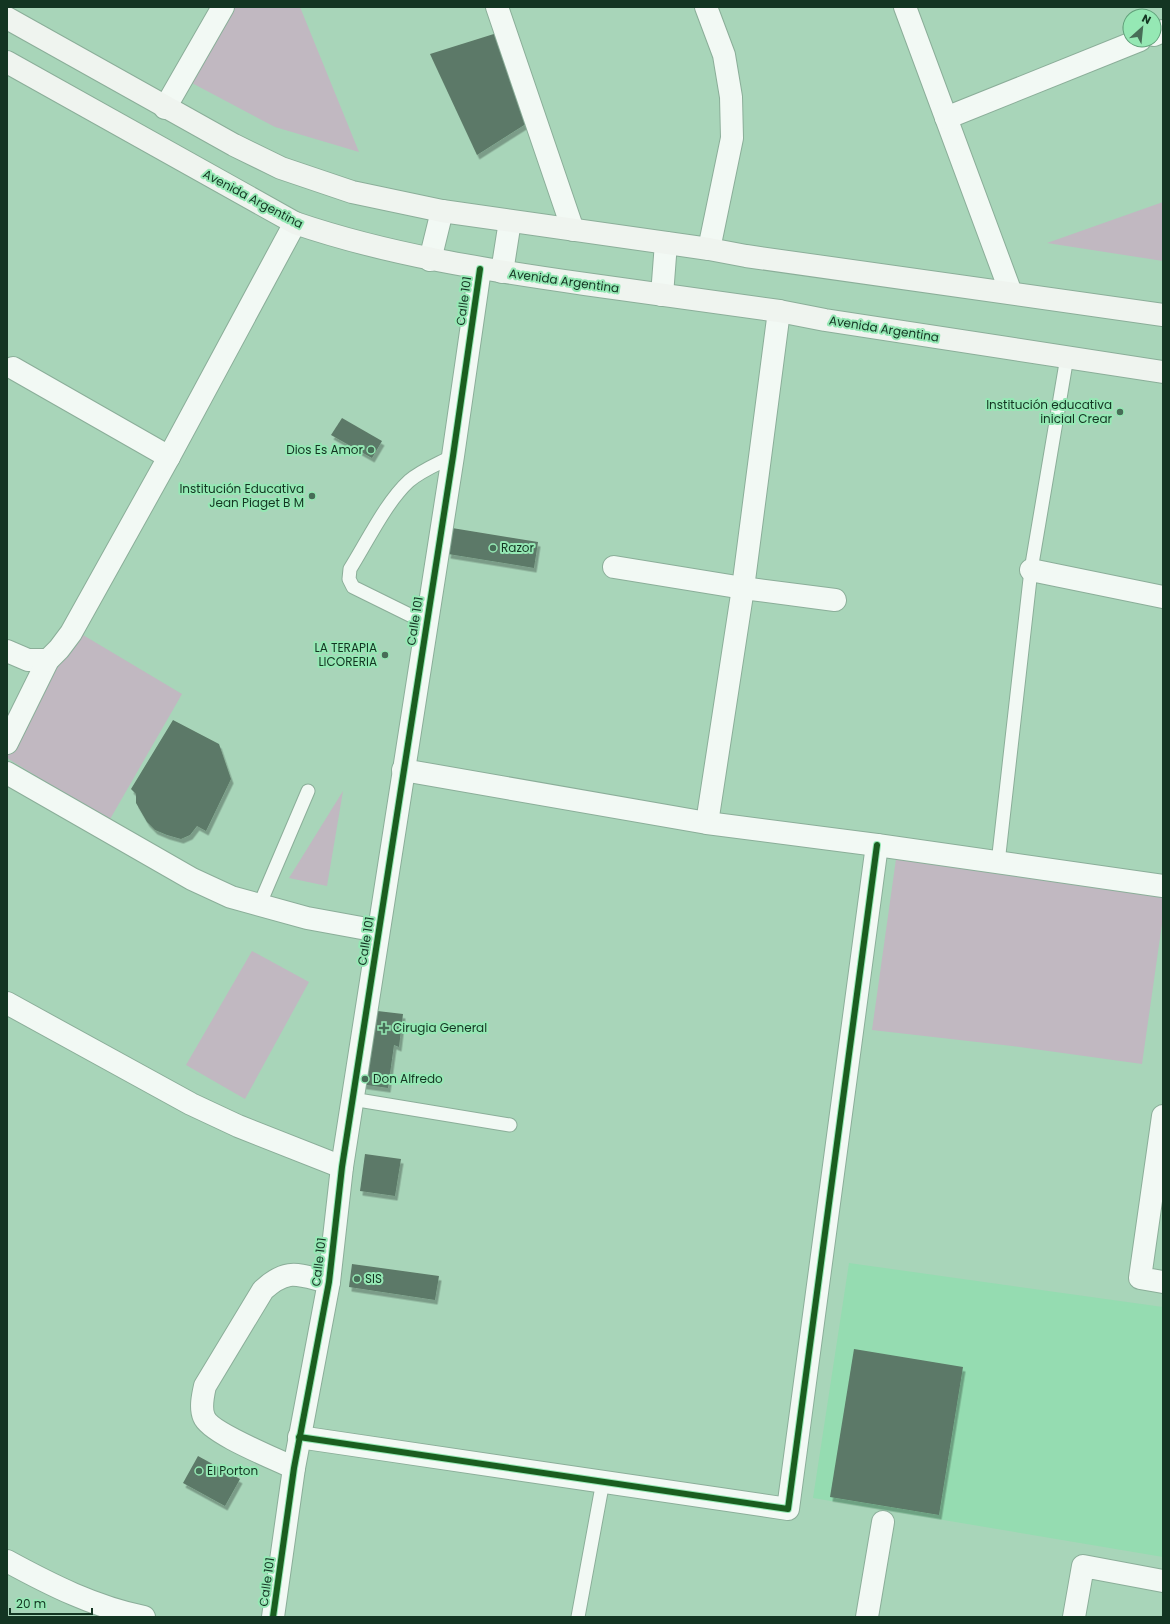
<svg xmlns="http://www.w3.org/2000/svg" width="1170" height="1624" font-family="Poppins,sans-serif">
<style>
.built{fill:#95dcb1}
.green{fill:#c1b8c1}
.building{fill:#5c7967;filter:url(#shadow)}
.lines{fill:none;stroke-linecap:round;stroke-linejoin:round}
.service-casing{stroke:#8bae99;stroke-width:15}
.minor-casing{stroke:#8bae99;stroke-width:24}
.tertiary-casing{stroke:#8bae99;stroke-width:24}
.secondary-casing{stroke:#8bae99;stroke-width:24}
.service{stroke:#f2f9f4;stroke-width:13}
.minor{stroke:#f2f9f4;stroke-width:22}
.tertiary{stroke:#f2f9f4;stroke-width:22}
.secondary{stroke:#eff4ef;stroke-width:22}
.cycleway-casing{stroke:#95e8b4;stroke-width:8}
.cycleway{stroke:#1b5e20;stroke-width:6}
.poi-dot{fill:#476d57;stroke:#95e8b4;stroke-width:1.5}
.labels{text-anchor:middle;stroke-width:4;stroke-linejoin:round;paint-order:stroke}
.street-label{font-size:12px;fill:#133522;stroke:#95e8b4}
.poi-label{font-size:12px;fill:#133522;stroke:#95e8b4;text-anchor:start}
</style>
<defs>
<filter id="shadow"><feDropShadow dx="2.5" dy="4.5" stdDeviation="0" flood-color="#0004"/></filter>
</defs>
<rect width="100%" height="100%" fill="#a8d5b9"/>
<path class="built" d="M 849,1263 L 1163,1307 L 1163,1557 L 813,1498 Z"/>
<g class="green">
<path d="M 230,7 L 300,7 L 359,152 L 275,127 L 190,82 Z"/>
<path d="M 1163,202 L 1163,261 L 1047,243 Z"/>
<path d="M 78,632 L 182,694 L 109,821 L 7,758 L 7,748 Z"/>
<path d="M 343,791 L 327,886 L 289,878 Z"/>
<path d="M 896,859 L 1038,879 L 1163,892 L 1163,917 L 1142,1064 L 1012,1046 L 872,1030 Z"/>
<path d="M 252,951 L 309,982 L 245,1099 L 186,1065 Z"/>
</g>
<g class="building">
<path d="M 497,33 L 529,122 L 477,155 L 430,54 Z"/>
<path d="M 342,418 L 382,441 L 372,458 L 331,435 Z"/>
<path d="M 452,528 L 538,542 L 534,568 L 448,554 Z"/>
<path d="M 173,720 L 219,744 L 231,779 L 206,831 L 197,826 L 190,835 L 181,839 L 167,835 L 155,830 L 147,822 L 136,803 L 136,794 L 131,789 Z"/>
<path d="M 369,1010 L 403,1014 L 399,1047 L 394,1045 L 388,1088 L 359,1084 Z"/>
<path d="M 365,1154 L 401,1159 L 395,1196 L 360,1191 Z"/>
<path d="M 352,1264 L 439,1276 L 435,1300 L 349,1287 Z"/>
<path d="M 854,1349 L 963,1367 L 939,1515 L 830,1497 Z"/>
<path d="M 198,1456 L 240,1479 L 225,1506 L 183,1483 Z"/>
</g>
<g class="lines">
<defs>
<g id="service">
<path d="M 426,623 L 353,587 L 349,579 L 350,569 C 367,542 386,502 409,481 C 422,470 438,464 453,456"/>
<path d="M 998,863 L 1031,570 L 1067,357"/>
<path d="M 259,906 L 308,791"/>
<path d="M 352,1099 L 510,1125"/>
<path d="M 578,1617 L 603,1481"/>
</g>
<g id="minor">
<path d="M 497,7 L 573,230"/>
<path d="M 706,7 L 724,55 L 731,97 L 732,138 L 709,249"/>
<path d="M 905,7 L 1011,293"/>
<path d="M 1154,35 L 1163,31"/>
<path d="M 165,108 L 223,7"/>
<path d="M 946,118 L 1140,40"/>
<path d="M 13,368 L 169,457"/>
<path d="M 614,567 L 743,588 L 835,600"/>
<path d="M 1031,570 L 1163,597"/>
<path d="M 7,651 L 28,660 L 48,660"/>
<path d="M 7,743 L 48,660 L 59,649 L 71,633 L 169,457 L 295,223"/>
<path d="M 403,770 L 707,823 L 877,845 L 1163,886"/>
<path d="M 7,773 L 192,879 L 231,897 L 307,918 L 378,931"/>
<path d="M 707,823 L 743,588 L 779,311"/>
<path d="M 7,1003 L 191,1104 L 238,1126 L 342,1167"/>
<path d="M 1163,1116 L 1140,1278 L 1163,1282"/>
<path d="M 299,1437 L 788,1509 L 877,845"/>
<path d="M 294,1468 C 276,1459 210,1433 204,1417 C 200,1408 203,1395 205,1386 L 263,1290 C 288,1267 298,1275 329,1282"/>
<path d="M 7,1561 C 51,1585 95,1607 144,1617"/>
<path d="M 867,1617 L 883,1522"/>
<path d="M 1074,1617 L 1083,1566 L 1163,1581"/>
</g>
<g id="tertiary">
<path d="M 430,260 L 442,211"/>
<path d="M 502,272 L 510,221"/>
<path d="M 662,295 L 666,243"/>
<path d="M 273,1617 L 294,1468 L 329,1282 L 342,1167 L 453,456 L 480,269"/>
</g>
<g id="secondary">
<path d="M 7,18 L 234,145 L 281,168 L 352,192 L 442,211 L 709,249 L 746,256 L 1163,315"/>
<path d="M 7,62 L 295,223 C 389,255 487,270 585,284 C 649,293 714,302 779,311 L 825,320 L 1163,372"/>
</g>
</defs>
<use href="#service" class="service-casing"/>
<use href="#minor" class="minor-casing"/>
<use href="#tertiary" class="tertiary-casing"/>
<use href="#secondary" class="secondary-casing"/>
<use href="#service" class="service"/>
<use href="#minor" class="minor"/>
<use href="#tertiary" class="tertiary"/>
<use href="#secondary" class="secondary"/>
<defs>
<g id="cycleway">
<path d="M 299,1437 L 788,1509 L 877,845"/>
<path d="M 273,1617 L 294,1468 L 329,1282 L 342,1167 L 453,456 L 480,269"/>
</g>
</defs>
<use href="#cycleway" class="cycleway-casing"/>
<use href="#cycleway" class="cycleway"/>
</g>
<g class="poi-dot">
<circle cx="1120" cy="412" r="4"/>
<circle cx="371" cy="450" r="4"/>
<circle cx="312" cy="496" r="4"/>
<circle cx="493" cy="548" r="4"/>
<circle cx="385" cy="655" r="4"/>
<path d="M382 1022h4v4h4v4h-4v4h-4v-4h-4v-4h4z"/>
<circle cx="365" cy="1079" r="4"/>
<circle cx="357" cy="1279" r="4"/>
<circle cx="199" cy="1471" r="4"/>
</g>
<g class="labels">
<g class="street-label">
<text transform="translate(253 199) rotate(28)" y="4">Avenida Argentina</text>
<text transform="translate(564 281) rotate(8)" y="4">Avenida Argentina</text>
<text transform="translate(464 301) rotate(-82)" y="4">Calle 101</text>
<text transform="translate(884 329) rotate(9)" y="4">Avenida Argentina</text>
<text transform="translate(415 621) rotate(-81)" y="4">Calle 101</text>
<text transform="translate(366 941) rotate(-81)" y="4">Calle 101</text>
<text transform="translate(319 1262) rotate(-83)" y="4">Calle 101</text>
<text transform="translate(267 1582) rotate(-82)" y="4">Calle 101</text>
</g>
<g class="poi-label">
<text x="1112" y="409" text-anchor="end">Institución educativa<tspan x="1112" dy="14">inicial Crear</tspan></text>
<text x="363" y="454" text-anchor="end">Dios Es Amor</text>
<text x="304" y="493" text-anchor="end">Institución Educativa<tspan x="304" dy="14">Jean Piaget B M</tspan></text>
<text x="501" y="552">Razor</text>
<text x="377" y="652" text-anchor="end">LA TERAPIA<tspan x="377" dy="14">LICORERIA</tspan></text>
<text x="393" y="1032">Cirugia General</text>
<text x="373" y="1083">Don Alfredo</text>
<text x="365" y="1283">SIS</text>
<text x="207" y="1475">El Porton</text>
</g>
</g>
<rect width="1170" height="1624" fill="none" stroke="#133522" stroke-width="16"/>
<g transform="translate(1142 28) rotate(27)"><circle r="19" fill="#95e8b4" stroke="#61a07a"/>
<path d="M0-3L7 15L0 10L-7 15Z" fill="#476d57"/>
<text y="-6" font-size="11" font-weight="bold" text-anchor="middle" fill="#133522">N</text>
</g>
<path d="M10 1608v6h82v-6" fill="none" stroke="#133522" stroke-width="2"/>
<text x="16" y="1608" font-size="12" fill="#133522" stroke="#95e8b4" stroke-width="3" paint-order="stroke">20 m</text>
</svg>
